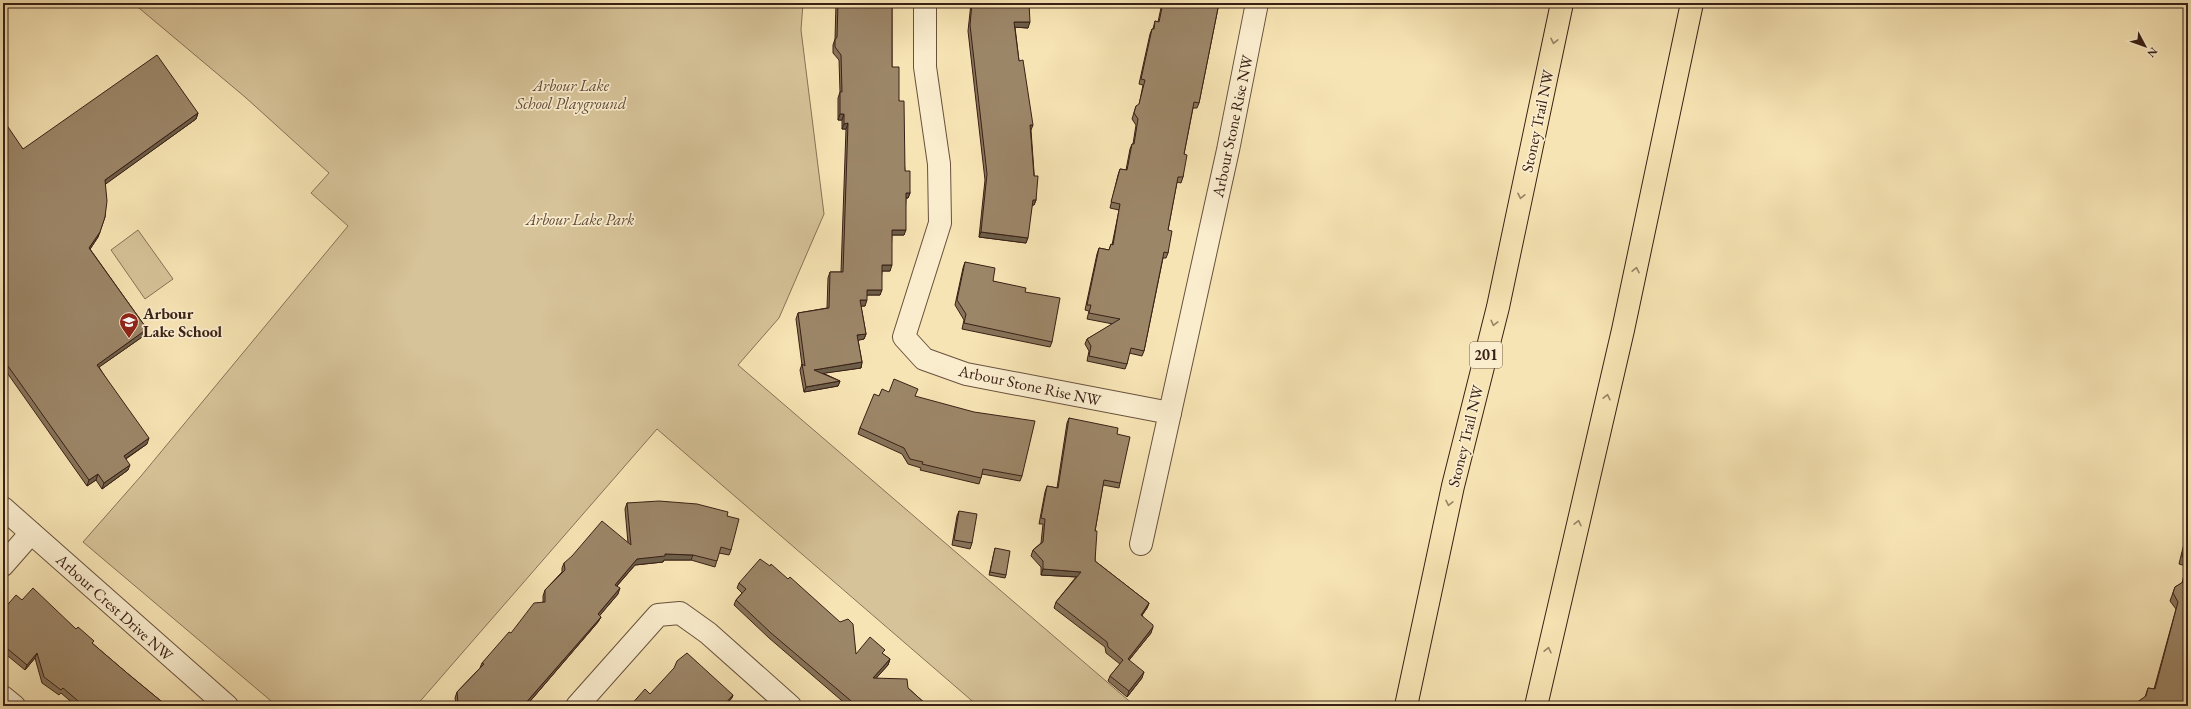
<svg xmlns="http://www.w3.org/2000/svg" width="2191" height="709" font-family="'EB Garamond',serif">
<style>
.green{fill:#d7c399;stroke:#887258}
.lines{fill:none;stroke-linecap:round;stroke-linejoin:round}
.minor-casing{stroke:#69513e;stroke-width:24}
.highway-casing{stroke:#3a2016;stroke-width:24}
.minor{stroke:#faedce;stroke-width:22}
.highway{stroke:#f7e4b4;stroke-width:22}
.wall{fill:#867359;stroke:#3a2016}
.shaded-wall{fill:#6d5e49;stroke:#3a2016}
.building{fill:#9c8668;stroke:#3a2016}
.oneway{stroke:#988265}
.labels{text-anchor:middle;stroke-width:3.5;stroke-linejoin:round;paint-order:stroke}
.shield{fill:#faedce;stroke:#745e4d;stroke-width:1}
.shield-label{font-size:15px;font-weight:bold;fill:#3a2016}
.park-label{font-size:16px;font-style:italic;fill:#614937;stroke:#faedce}
.street-label{font-size:16px;fill:#3a2016;stroke:#faedce}
.poi-label{font-size:16px;font-weight:bold;fill:#3a2016;stroke:#faedce;text-anchor:start}
</style>
<rect width="100%" height="100%" fill="#f7e4b4"/>
<filter id="stains"><feTurbulence type="fractalNoise" baseFrequency=".005" numOctaves="4"/><feColorMatrix values="0 0 0 0 .2 0 0 0 0 .09 0 0 0 0 .02 0 0 0 .5 -.17"/></filter>
<radialGradient id="worn" r=".72"><stop offset=".6" stop-color="#630" stop-opacity="0"/><stop offset="1" stop-color="#630" stop-opacity=".3"/></radialGradient>
<g class="green">
<path d="M 133,3 L 803,3 L 801,30 L 824,214 L 779,318 L 738,365 L 1135,706 L 978,706 L 657,429 L 416,706 L 277,706 L 83,542 L 141,476 L 348,226 L 311,193 L 329,173 L 245,97 Z"/>
<path d="M 138,230 L 173,279 L 145,299 L 111,250 Z"/>
</g>
<g class="lines">
<defs>
<g id="minor">
<path d="M 925,3 L 925,67 L 939,164 L 940,223 L 904,337 L 924,359 L 966,374 L 1170,413"/>
<path d="M 3,508 L 227,706"/>
<path d="M 1141,544 L 1228,150 L 1257,3"/>
<path d="M 3,565 L 31,533"/>
<path d="M 3,697 L 14,706"/>
<path d="M 577,706 L 658,615 L 680,613 L 708,633 L 790,706"/>
</g>
<g id="highway">
<path d="M 1406,706 L 1453,486 L 1498,307 L 1562,3"/>
<path d="M 1536,706 L 1623,330 L 1692,3"/>
</g>
</defs>
<use href="#minor" class="minor-casing"/>
<use href="#highway" class="highway-casing"/>
<use href="#minor" class="minor"/>
<use href="#highway" class="highway"/>
</g>
<g class="wall">
<path d="M 836,3 L 892,3 L 892,67 L 899,101 L 905,171 L 910,193 L 908,198 L 906,198 L 904,235 L 892,235 L 890,271 L 882,271 L 880,295 L 867,295 L 865,306 L 861,306 L 866,334 L 864,339 L 858,340 L 862,362 L 861,368 L 823,373 L 840,381 L 838,386 L 804,392 L 800,370 L 802,364 L 802,365 L 796,319 L 798,313 L 827,308 L 828,278 L 830,272 L 841,272 L 846,129 L 842,129 L 842,120 L 838,120 L 838,98 L 840,92 L 839,60 L 833,53 L 833,45 L 835,39 Z"/>
<path d="M 971,3 L 1029,3 L 1028,28 L 1015,27 L 1019,61 L 1031,130 L 1036,200 L 1034,205 L 1032,205 L 1026,243 L 979,237 L 985,180 L 968,31 Z"/>
<path d="M 1162,3 L 1219,3 L 1199,103 L 1197,108 L 1193,108 L 1184,154 L 1183,177 L 1181,183 L 1177,182 L 1168,230 L 1168,253 L 1166,258 L 1163,258 L 1144,351 L 1142,356 L 1129,353 L 1127,364 L 1125,369 L 1087,361 L 1089,351 L 1085,344 L 1087,339 L 1113,324 L 1087,319 L 1089,311 L 1085,310 L 1097,254 L 1099,248 L 1109,250 L 1111,244 L 1112,245 L 1119,210 L 1110,208 L 1118,175 L 1120,169 L 1126,170 L 1130,149 L 1132,144 L 1133,144 L 1136,125 L 1132,119 L 1136,106 L 1139,105 L 1143,85 L 1139,84 L 1150,34 L 1152,29 L 1153,29 L 1155,21 L 1158,22 Z"/>
<path d="M 198,113 L 196,119 L 105,184 L 105,217 L 98,237 L 90,249 L 147,329 L 145,335 L 99,367 L 147,444 L 126,459 L 128,470 L 102,489 L 96,480 L 87,486 L 3,367 L 3,126 L 23,149 Z"/>
<path d="M 965,262 L 993,281 L 1025,292 L 1052,342 L 1050,347 L 962,329 L 964,320 L 955,305 L 963,268 Z"/>
<path d="M 889,392 L 915,396 L 1022,476 L 1020,481 L 982,474 L 979,484 L 920,470 L 921,468 L 908,464 L 902,454 L 858,434 L 860,428 L 879,396 Z"/>
<path d="M 1069,418 L 1117,434 L 1120,483 L 1119,488 L 1103,485 L 1095,531 L 1095,561 L 1149,603 L 1147,608 L 1142,615 L 1151,633 L 1129,660 L 1142,678 L 1127,697 L 1108,681 L 1110,676 L 1120,664 L 1106,653 L 1105,647 L 1054,608 L 1056,602 L 1076,577 L 1041,575 L 1041,567 L 1031,556 L 1033,550 L 1041,543 L 1043,524 L 1039,524 L 1045,492 L 1047,486 L 1057,488 L 1067,423 Z"/>
<path d="M 627,503 L 727,516 L 731,550 L 729,555 L 719,553 L 715,567 L 691,560 L 664,560 L 663,562 L 635,565 L 617,586 L 618,594 L 599,616 L 601,617 L 598,622 L 526,706 L 456,703 L 455,698 L 457,692 L 480,668 L 482,663 L 543,602 L 543,596 L 545,590 L 562,572 L 562,568 L 564,563 L 628,543 L 625,509 Z"/>
<path d="M 959,511 L 972,543 L 970,549 L 952,545 L 957,516 Z"/>
<path d="M 2188,527 L 2188,706 L 2133,706 L 2133,705 L 2145,697 L 2148,688 L 2154,689 L 2176,609 L 2170,601 L 2175,587 L 2182,583 L 2186,566 L 2179,564 Z"/>
<path d="M 995,548 L 1006,575 L 1005,578 L 989,575 Z"/>
<path d="M 739,583 L 856,654 L 883,654 L 890,659 L 888,665 L 876,678 L 908,688 L 928,706 L 848,706 L 769,638 L 734,605 L 736,600 L 742,593 L 737,588 Z"/>
<path d="M 22,600 L 93,644 L 127,673 L 167,706 L 76,706 L 61,693 L 59,695 L 42,683 L 35,658 L 25,670 L 3,652 L 3,610 Z"/>
</g>
<g class="shaded-wall">
<path d="M 1014,22 L 1030,22 L 1028,28 L 1012,27 Z"/>
<path d="M 198,113 L 196,119 L 103,186 L 105,180 Z"/>
<path d="M 840,114 L 844,114 L 842,120 L 838,120 Z"/>
<path d="M 848,123 L 846,129 L 842,129 L 844,124 Z"/>
<path d="M 1030,125 L 1033,125 L 1031,130 L 1028,130 Z"/>
<path d="M 906,193 L 910,193 L 908,198 L 904,198 Z"/>
<path d="M 1033,200 L 1036,200 L 1034,205 L 1031,205 Z"/>
<path d="M 892,230 L 906,230 L 904,235 L 890,235 Z"/>
<path d="M 100,232 L 98,237 L 87,254 L 89,248 Z"/>
<path d="M 981,232 L 1028,238 L 1026,243 L 979,237 Z"/>
<path d="M 882,265 L 892,265 L 890,271 L 880,271 Z"/>
<path d="M 867,290 L 882,290 L 880,295 L 865,295 Z"/>
<path d="M 860,300 L 867,300 L 865,306 L 858,306 Z"/>
<path d="M 147,329 L 145,335 L 95,370 L 97,365 Z"/>
<path d="M 866,334 L 864,339 L 855,341 L 857,335 Z"/>
<path d="M 862,362 L 861,368 L 812,375 L 814,370 Z"/>
<path d="M 840,381 L 838,386 L 804,392 L 806,387 Z"/>
<path d="M 149,438 L 147,444 L 122,461 L 124,456 Z"/>
<path d="M 130,465 L 128,470 L 102,489 L 104,483 Z"/>
<path d="M 98,474 L 96,480 L 87,486 L 89,480 Z"/>
<path d="M 665,554 L 693,555 L 691,560 L 664,560 L 663,562 L 635,565 L 613,590 L 615,585 L 637,559 Z"/>
<path d="M 1043,569 L 1081,572 L 1079,577 L 1041,575 Z"/>
<path d="M 620,588 L 618,594 L 596,620 L 598,614 Z"/>
<path d="M 1149,603 L 1147,608 L 1139,620 L 1141,615 Z"/>
<path d="M 601,617 L 598,622 L 526,706 L 523,706 Z"/>
<path d="M 1153,627 L 1151,633 L 1126,664 L 1128,659 Z"/>
<path d="M 37,653 L 35,658 L 25,670 L 27,665 Z"/>
<path d="M 890,659 L 888,665 L 871,684 L 873,678 Z"/>
<path d="M 1144,672 L 1142,678 L 1127,697 L 1129,691 Z"/>
<path d="M 733,695 L 732,698 L 725,706 L 723,706 Z"/>
</g>
<g class="building">
<path d="M 838,3 L 892,3 L 892,67 L 899,67 L 899,101 L 904,101 L 905,171 L 910,171 L 910,193 L 906,193 L 906,230 L 892,230 L 892,265 L 882,265 L 882,290 L 867,290 L 867,300 L 860,300 L 866,334 L 857,335 L 862,362 L 814,370 L 840,381 L 806,387 L 802,364 L 805,366 L 798,313 L 829,308 L 830,272 L 843,272 L 848,123 L 844,124 L 844,114 L 840,114 L 840,92 L 842,92 L 841,55 L 835,47 L 835,40 L 837,37 Z"/>
<path d="M 972,3 L 1029,3 L 1030,22 L 1014,22 L 1019,61 L 1023,60 L 1033,125 L 1030,125 L 1034,176 L 1038,176 L 1036,200 L 1033,200 L 1028,238 L 981,232 L 987,174 L 970,25 Z"/>
<path d="M 1163,3 L 1219,3 L 1199,103 L 1194,102 L 1184,154 L 1187,155 L 1183,177 L 1178,177 L 1168,230 L 1172,231 L 1168,253 L 1164,252 L 1144,351 L 1131,348 L 1127,364 L 1089,356 L 1091,346 L 1087,339 L 1120,319 L 1089,313 L 1091,305 L 1087,305 L 1099,248 L 1109,250 L 1111,244 L 1113,245 L 1120,204 L 1111,202 L 1120,169 L 1127,170 L 1132,144 L 1134,144 L 1138,119 L 1134,113 L 1136,106 L 1139,104 L 1145,80 L 1141,79 L 1152,29 L 1154,29 L 1155,21 L 1159,22 Z"/>
<path d="M 157,55 L 198,113 L 105,180 L 107,201 L 105,217 L 100,232 L 89,248 L 147,329 L 97,365 L 149,438 L 124,456 L 130,465 L 104,483 L 98,474 L 89,480 L 3,359 L 3,126 L 6,124 L 23,149 Z"/>
<path d="M 965,262 L 995,268 L 993,281 L 1026,288 L 1025,292 L 1060,298 L 1052,342 L 964,323 L 966,314 L 957,300 Z"/>
<path d="M 894,379 L 918,389 L 915,396 L 974,412 L 1035,421 L 1022,476 L 983,469 L 981,478 L 922,464 L 923,462 L 910,459 L 904,448 L 860,428 L 874,394 L 879,396 L 882,389 L 889,392 Z"/>
<path d="M 1069,418 L 1118,428 L 1117,434 L 1130,437 L 1120,483 L 1104,480 L 1095,531 L 1097,531 L 1095,561 L 1149,603 L 1141,615 L 1153,625 L 1153,627 L 1128,659 L 1144,672 L 1129,691 L 1110,676 L 1123,660 L 1108,647 L 1107,642 L 1056,602 L 1081,572 L 1043,569 L 1043,561 L 1033,550 L 1043,542 L 1045,519 L 1041,518 L 1047,486 L 1058,488 Z"/>
<path d="M 659,501 L 697,504 L 728,512 L 727,516 L 739,519 L 731,550 L 721,547 L 717,561 L 693,555 L 665,554 L 665,556 L 637,559 L 615,585 L 620,588 L 598,614 L 601,617 L 523,706 L 445,706 L 447,704 L 458,703 L 457,692 L 484,664 L 482,663 L 509,632 L 511,633 L 534,603 L 545,602 L 545,590 L 565,570 L 564,563 L 572,556 L 602,521 L 631,545 L 627,503 Z"/>
<path d="M 959,511 L 977,514 L 972,543 L 954,540 Z"/>
<path d="M 2188,531 L 2188,558 L 2182,557 Z"/>
<path d="M 995,548 L 1010,551 L 1006,575 L 990,572 Z"/>
<path d="M 760,559 L 770,566 L 771,564 L 788,579 L 790,577 L 840,622 L 848,619 L 853,624 L 856,654 L 870,637 L 885,650 L 882,653 L 890,659 L 873,678 L 907,679 L 908,688 L 928,706 L 857,706 L 771,633 L 736,600 L 746,589 L 739,583 Z"/>
<path d="M 2188,563 L 2188,706 L 2134,706 L 2133,705 L 2146,696 L 2148,688 L 2155,689 L 2178,602 L 2173,593 L 2175,587 L 2183,582 Z"/>
<path d="M 33,588 L 76,629 L 78,627 L 94,641 L 92,643 L 127,673 L 167,706 L 84,706 L 63,688 L 61,690 L 44,677 L 37,653 L 27,665 L 3,645 L 3,610 L 16,595 L 22,600 Z"/>
<path d="M 687,653 L 733,695 L 723,706 L 630,706 L 645,689 L 650,694 L 674,668 L 677,661 Z"/>
</g>
<defs><path id="oneway-chevron" d="M-2-3.5L2.5 0L-2 3.5" fill="none" stroke-width="1.6" stroke-linecap="round" stroke-linejoin="round"/></defs>
<g class="oneway">
<use href="#oneway-chevron" transform="translate(1554 41) rotate(102)"/>
<use href="#oneway-chevron" transform="translate(1521 196) rotate(102)"/>
<use href="#oneway-chevron" transform="translate(1636 270) rotate(-78)"/>
<use href="#oneway-chevron" transform="translate(1494 323) rotate(104)"/>
<use href="#oneway-chevron" transform="translate(1607 397) rotate(-77)"/>
<use href="#oneway-chevron" transform="translate(1449 503) rotate(102)"/>
<use href="#oneway-chevron" transform="translate(1578 523) rotate(-77)"/>
<use href="#oneway-chevron" transform="translate(1548 650) rotate(-77)"/>
</g>
<defs>
<symbol id="school-pin" viewBox="-11 -11 22 30"><path d="M0 17L-7.5 6A9.5 9.5 0 1 1 7.5 6Z" fill="#8f2418" stroke="#faedce"/><path d="M0-5L7-2L0 1L-7-2ZM-4 1L0 2.5L4 1V4Q0 6-4 4Z" fill="#fff"/></symbol>
</defs>
<g fill-rule="evenodd">
<use href="#school-pin" x="118" y="311" width="22" height="30"/>
</g>
<g class="labels">
<rect class="shield" x="1470" y="342" width="32" height="26" rx="3"/>
<g class="shield-label">
<text x="1486" y="360">201</text>
</g>
<g class="park-label">
<text x="571" y="91">Arbour Lake<tspan x="571" dy="18">School Playground</tspan></text>
<text x="580" y="225">Arbour Lake Park</text>
</g>
<g class="street-label">
<text transform="translate(1537 121) rotate(-78)" y="6">Stoney Trail NW</text>
<text transform="translate(1232 126) rotate(-78)" y="6">Arbour Stone Rise NW</text>
<text transform="translate(1030 385) rotate(12)" y="6">Arbour Stone Rise NW</text>
<text transform="translate(1465 436) rotate(-76)" y="6">Stoney Trail NW</text>
<text transform="translate(115 607) rotate(42)" y="6">Arbour Crest Drive NW</text>
</g>
<g class="poi-label">
<text x="143" y="319">Arbour<tspan x="143" dy="18">Lake School</tspan></text>
</g>
</g>
<rect width="2191" height="709" fill="none" stroke="#f7e4b4" stroke-width="16"/>
<rect x="4" y="4" width="2183" height="701" fill="none" stroke="#3a2016" stroke-width="2"/>
<rect x="8" y="8" width="2175" height="693" fill="none" stroke="#3a2016"/>
<g transform="translate(2145 46) rotate(131)" stroke="#faedce" stroke-width="3" paint-order="stroke">
<path d="M0-3L7 15L0 10L-7 15Z" fill="#3a2016"/>
<text y="-6" font-size="11" font-weight="bold" text-anchor="middle" fill="#3a2016">N</text>
</g>
<rect width="100%" height="100%" filter="url(#stains)"/>
<rect width="100%" height="100%" fill="url(#worn)"/>
</svg>
